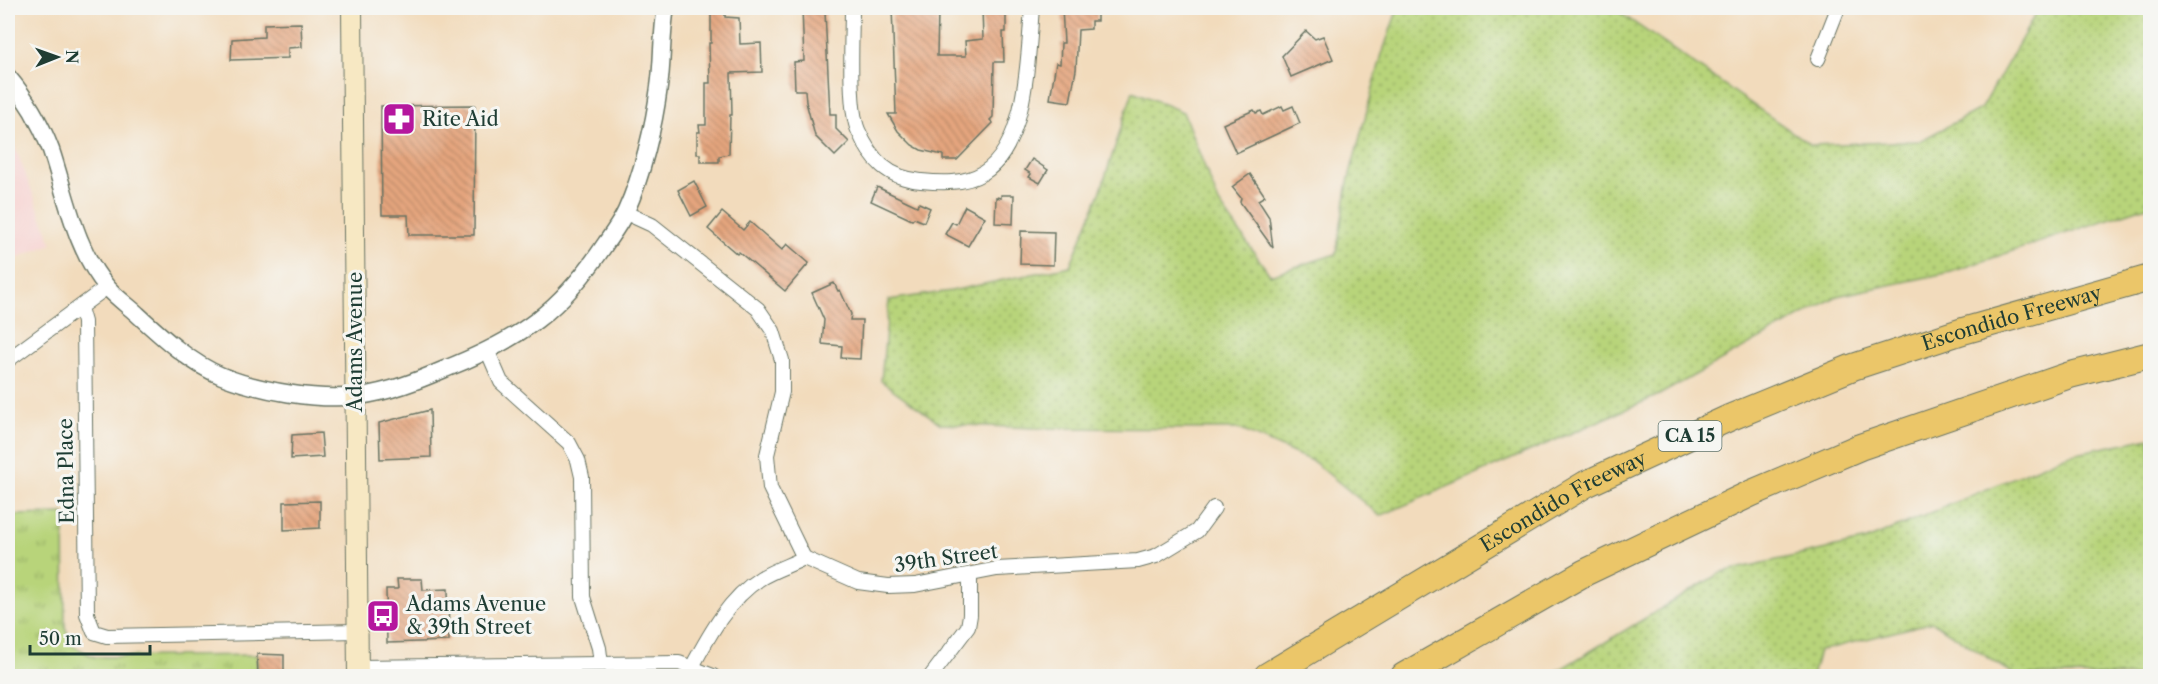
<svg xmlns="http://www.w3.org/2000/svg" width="2158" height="684" font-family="'Libre Caslon Text',serif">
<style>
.built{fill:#f7d0cf}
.grass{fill:url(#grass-dots);stroke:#6c8857;stroke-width:1.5}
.park{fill:url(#park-tufts);stroke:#6c8857;stroke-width:1.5}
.building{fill:url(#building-back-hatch)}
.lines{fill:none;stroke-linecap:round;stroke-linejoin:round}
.minor-casing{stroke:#697464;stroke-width:16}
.tertiary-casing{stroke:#697464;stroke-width:19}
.secondary-casing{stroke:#697464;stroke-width:22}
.motorway-casing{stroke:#697464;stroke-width:28}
.minor{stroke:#fff;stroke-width:14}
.tertiary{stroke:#fff;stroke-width:16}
.secondary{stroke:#f7e8c3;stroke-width:20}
.motorway{stroke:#ebc669;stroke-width:26}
.labels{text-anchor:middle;stroke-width:6;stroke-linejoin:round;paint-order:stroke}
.shield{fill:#f6f6f2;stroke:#60746d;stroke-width:1.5}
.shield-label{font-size:18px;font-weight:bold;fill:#1f3d34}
.poi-label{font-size:20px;fill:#1f3d34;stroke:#f6f6f2;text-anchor:start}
.street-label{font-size:20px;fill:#1f3d34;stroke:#f6f6f2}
</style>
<defs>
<pattern id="grass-dots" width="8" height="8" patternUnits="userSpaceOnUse" patternTransform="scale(1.5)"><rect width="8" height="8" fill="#b8d47a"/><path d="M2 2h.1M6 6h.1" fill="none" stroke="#95ad65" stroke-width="1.8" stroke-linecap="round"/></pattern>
<pattern id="park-tufts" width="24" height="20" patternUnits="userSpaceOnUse" patternTransform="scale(1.5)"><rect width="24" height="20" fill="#b8d47a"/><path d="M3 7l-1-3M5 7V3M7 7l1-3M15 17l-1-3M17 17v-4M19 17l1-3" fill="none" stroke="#95ad65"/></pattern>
<pattern id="building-back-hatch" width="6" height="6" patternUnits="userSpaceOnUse" patternTransform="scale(1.5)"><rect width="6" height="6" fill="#e5a57e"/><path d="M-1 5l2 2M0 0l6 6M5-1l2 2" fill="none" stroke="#b98868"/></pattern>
</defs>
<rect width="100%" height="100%" fill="#f6f6f2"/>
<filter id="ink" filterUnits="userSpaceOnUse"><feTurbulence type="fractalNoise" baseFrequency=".0167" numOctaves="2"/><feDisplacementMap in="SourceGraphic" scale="12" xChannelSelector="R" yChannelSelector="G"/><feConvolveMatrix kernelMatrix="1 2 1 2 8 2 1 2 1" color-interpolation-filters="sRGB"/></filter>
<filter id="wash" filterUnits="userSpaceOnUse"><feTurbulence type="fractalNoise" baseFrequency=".008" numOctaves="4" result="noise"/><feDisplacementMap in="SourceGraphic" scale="24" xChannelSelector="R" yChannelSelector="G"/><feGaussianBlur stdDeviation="1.35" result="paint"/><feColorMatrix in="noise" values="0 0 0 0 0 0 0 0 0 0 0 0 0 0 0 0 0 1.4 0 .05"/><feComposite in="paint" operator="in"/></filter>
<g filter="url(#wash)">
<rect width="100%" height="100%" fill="#f2dbbc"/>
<path class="built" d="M 8,129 L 52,244 L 8,261 Z"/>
<g class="grass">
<path d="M 1398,8 L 1613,8 L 1811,145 L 1920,141 L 1982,108 L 2039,8 L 2150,8 L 2150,205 L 1951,272 L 1837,296 L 1659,395 L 1380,516 L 1314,462 L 1239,429 L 1034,428 L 941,424 L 881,381 L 889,300 L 951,291 L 1070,266 L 1100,193 L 1133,91 L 1183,112 L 1219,203 L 1270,275 L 1336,254 L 1348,182 L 1382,54 Z"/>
<path d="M 2150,438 L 2150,676 L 2015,675 L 1933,622 L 1819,651 L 1812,676 L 1549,676 L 1722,572 L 1867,540 L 2067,455 Z"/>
</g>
<path class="park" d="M 64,514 L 65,627 L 73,646 L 94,657 L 257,655 L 258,676 L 8,676 L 8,515 Z"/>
<g id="blocks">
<g class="building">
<path d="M 711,8 L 725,8 L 725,17 L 739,18 L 740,44 L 761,43 L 762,72 L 731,73 L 732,115 L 730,115 L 729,154 L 719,156 L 719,162 L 700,162 L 700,154 L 697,154 L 697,132 L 700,132 L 699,125 L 706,125 L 706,83 L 710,83 L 709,43 L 711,43 Z"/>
<path d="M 802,8 L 823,8 L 825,12 L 830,114 L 836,114 L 836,129 L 849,142 L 835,156 L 815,136 L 806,102 L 805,90 L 795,90 L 794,62 L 804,61 Z"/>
<path d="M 892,8 L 908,8 L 908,12 L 938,12 L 937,56 L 966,56 L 965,41 L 983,39 L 982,8 L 1006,8 L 1006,32 L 1003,32 L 1004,62 L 994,62 L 993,117 L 990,120 L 993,123 L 957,160 L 943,160 L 943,155 L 921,150 L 912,145 L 898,131 L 888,114 L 896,114 Z"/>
<path d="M 1062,8 L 1097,8 L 1097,21 L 1091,21 L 1091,29 L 1078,30 L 1076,70 L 1070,102 L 1050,99 L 1056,63 L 1060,64 L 1061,43 L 1064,43 Z"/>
<path d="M 301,23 L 302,47 L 288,48 L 288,58 L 231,60 L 232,39 L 264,37 L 264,24 Z"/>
<path d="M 1306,31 L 1315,39 L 1323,36 L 1333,59 L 1291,77 L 1282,56 Z"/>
<path d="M 475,105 L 474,235 L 409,235 L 408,215 L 382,215 L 381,106 Z"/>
<path d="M 1282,106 L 1284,110 L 1293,106 L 1300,123 L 1236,153 L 1223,124 L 1254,110 L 1256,113 L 1261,111 L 1263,115 Z"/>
<path d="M 1032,159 L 1048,170 L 1040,183 L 1029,177 L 1031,174 L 1025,170 Z"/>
<path d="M 1250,174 L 1265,196 L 1258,200 L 1269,217 L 1273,248 L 1240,202 L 1241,198 L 1232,187 Z"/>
<path d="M 694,181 L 707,207 L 691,216 L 678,190 Z"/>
<path d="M 877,187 L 917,206 L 919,203 L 930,208 L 924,222 L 914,218 L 912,220 L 871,201 Z"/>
<path d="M 1001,195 L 1014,195 L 1013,224 L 995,223 L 996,197 L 1001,198 Z"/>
<path d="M 965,206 L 985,217 L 968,246 L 945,234 L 952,222 L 956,224 Z"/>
<path d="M 722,212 L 743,230 L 750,222 L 782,250 L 787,244 L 809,263 L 785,291 L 739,252 L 737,254 L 708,229 Z"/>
<path d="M 1021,231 L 1054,232 L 1053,265 L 1020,264 Z"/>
<path d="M 834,283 L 838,291 L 840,290 L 851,314 L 850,320 L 862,320 L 860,359 L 841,358 L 842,346 L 822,344 L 824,320 L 812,293 Z"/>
<path d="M 430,410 L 431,457 L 380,459 L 379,423 Z"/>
<path d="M 321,433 L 323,457 L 291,459 L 292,435 Z"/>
<path d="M 320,501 L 320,528 L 284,530 L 284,502 Z"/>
<path d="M 397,579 L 422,579 L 423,590 L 448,589 L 449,641 L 387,643 L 386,589 L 398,589 Z"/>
<path d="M 257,654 L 284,655 L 284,676 L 258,676 Z"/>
</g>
</g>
</g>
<g filter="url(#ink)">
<use href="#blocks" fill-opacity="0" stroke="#697464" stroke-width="1.5"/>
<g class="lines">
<defs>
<g id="minor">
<path d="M 852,8 C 852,37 848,106 858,130 C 871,160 888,178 921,181 C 942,183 965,184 983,173 C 1028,146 1028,53 1032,8"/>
<path d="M 1818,59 L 1838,8"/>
<path d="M 626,213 L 652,225 L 758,309 L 773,331 L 782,360 L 782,392 L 767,455 L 770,488 L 804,558"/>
<path d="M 80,308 L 84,322 L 87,614 L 94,632 L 107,636 L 358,631"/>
<path d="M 488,352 L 501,382 L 569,443 L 578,460 L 582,477 L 583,597 L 599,648 L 601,664"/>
<path d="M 8,360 L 107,287"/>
<path d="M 358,667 L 679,663 L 713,676"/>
<path d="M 692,667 C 709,635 729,598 761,578 C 774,570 790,565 804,558 L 858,582 L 888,586 L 915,585 L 997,569 L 1138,561 L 1156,556 L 1197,531 L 1214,508"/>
<path d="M 931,676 L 968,627 L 970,615 L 970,575"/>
</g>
<path id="tertiary" d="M 8,77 C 26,98 41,124 51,150 C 66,195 76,252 108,288 C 116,297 127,305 136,313 C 161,336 190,363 222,376 C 260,391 317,401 359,396 C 389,392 417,381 445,369 C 520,339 561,311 606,243 C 613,233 621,222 626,211 C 642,176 654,126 659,87 C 663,61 661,34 666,8"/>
<path id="secondary" d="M 352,8 L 358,676"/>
<g id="motorway">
<path id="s1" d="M 1267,676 L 1586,484 L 1729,418 L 1853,367 L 1963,331 L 2150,278"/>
<path d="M 1404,676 L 1584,573 L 1752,493 L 1860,447 L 2070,375 L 2150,355"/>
</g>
</defs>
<use href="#minor" class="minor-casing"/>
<use href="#tertiary" class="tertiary-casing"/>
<use href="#secondary" class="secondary-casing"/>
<use href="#motorway" class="motorway-casing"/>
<use href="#minor" class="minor"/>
<use href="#tertiary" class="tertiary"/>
<use href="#secondary" class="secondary"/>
<use href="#motorway" class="motorway"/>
</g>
</g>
<defs>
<symbol id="pharmacy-square" viewBox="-11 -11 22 22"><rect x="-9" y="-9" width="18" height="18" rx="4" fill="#b5179e" stroke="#f6f6f2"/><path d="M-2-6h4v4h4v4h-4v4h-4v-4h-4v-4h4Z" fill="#fff"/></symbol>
<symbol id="bus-square" viewBox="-11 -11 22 22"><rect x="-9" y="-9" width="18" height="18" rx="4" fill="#b5179e" stroke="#f6f6f2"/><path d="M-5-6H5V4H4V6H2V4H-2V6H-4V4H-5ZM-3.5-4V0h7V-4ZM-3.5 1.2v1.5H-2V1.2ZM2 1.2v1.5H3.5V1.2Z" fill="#fff"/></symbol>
</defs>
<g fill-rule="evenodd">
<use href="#pharmacy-square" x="380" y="100" width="38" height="38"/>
<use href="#bus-square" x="364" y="597" width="38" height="38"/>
</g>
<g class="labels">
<rect class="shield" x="1658.5" y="421" width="63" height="30" rx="4.5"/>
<g class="shield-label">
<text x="1690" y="442">CA 15</text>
</g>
<g class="poi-label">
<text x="422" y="126">Rite Aid</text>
<text x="406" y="611">Adams Avenue<tspan x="406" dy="23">&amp; 39th Street</tspan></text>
</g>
<g class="street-label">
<text dy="7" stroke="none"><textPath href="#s1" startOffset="830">Escondido Freeway</textPath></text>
<text transform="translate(355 342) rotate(-90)" y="7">Adams Avenue</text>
<text transform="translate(66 471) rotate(-91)" y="7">Edna Place</text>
<text dy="7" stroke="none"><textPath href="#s1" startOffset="344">Escondido Freeway</textPath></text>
<text transform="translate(946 558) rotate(-8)" y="7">39th Street</text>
</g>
</g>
<rect width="2158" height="684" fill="none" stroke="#f6f6f2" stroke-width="30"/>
<g transform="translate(57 57) rotate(89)" stroke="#f6f6f2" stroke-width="4.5" paint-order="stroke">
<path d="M0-4.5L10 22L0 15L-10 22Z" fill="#1f3d34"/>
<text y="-9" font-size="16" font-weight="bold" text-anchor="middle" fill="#1f3d34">N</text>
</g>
<path d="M30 645v9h120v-9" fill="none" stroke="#1f3d34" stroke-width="3"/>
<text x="39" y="645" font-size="18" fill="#1f3d34" stroke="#f6f6f2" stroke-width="4.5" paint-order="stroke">50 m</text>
</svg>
